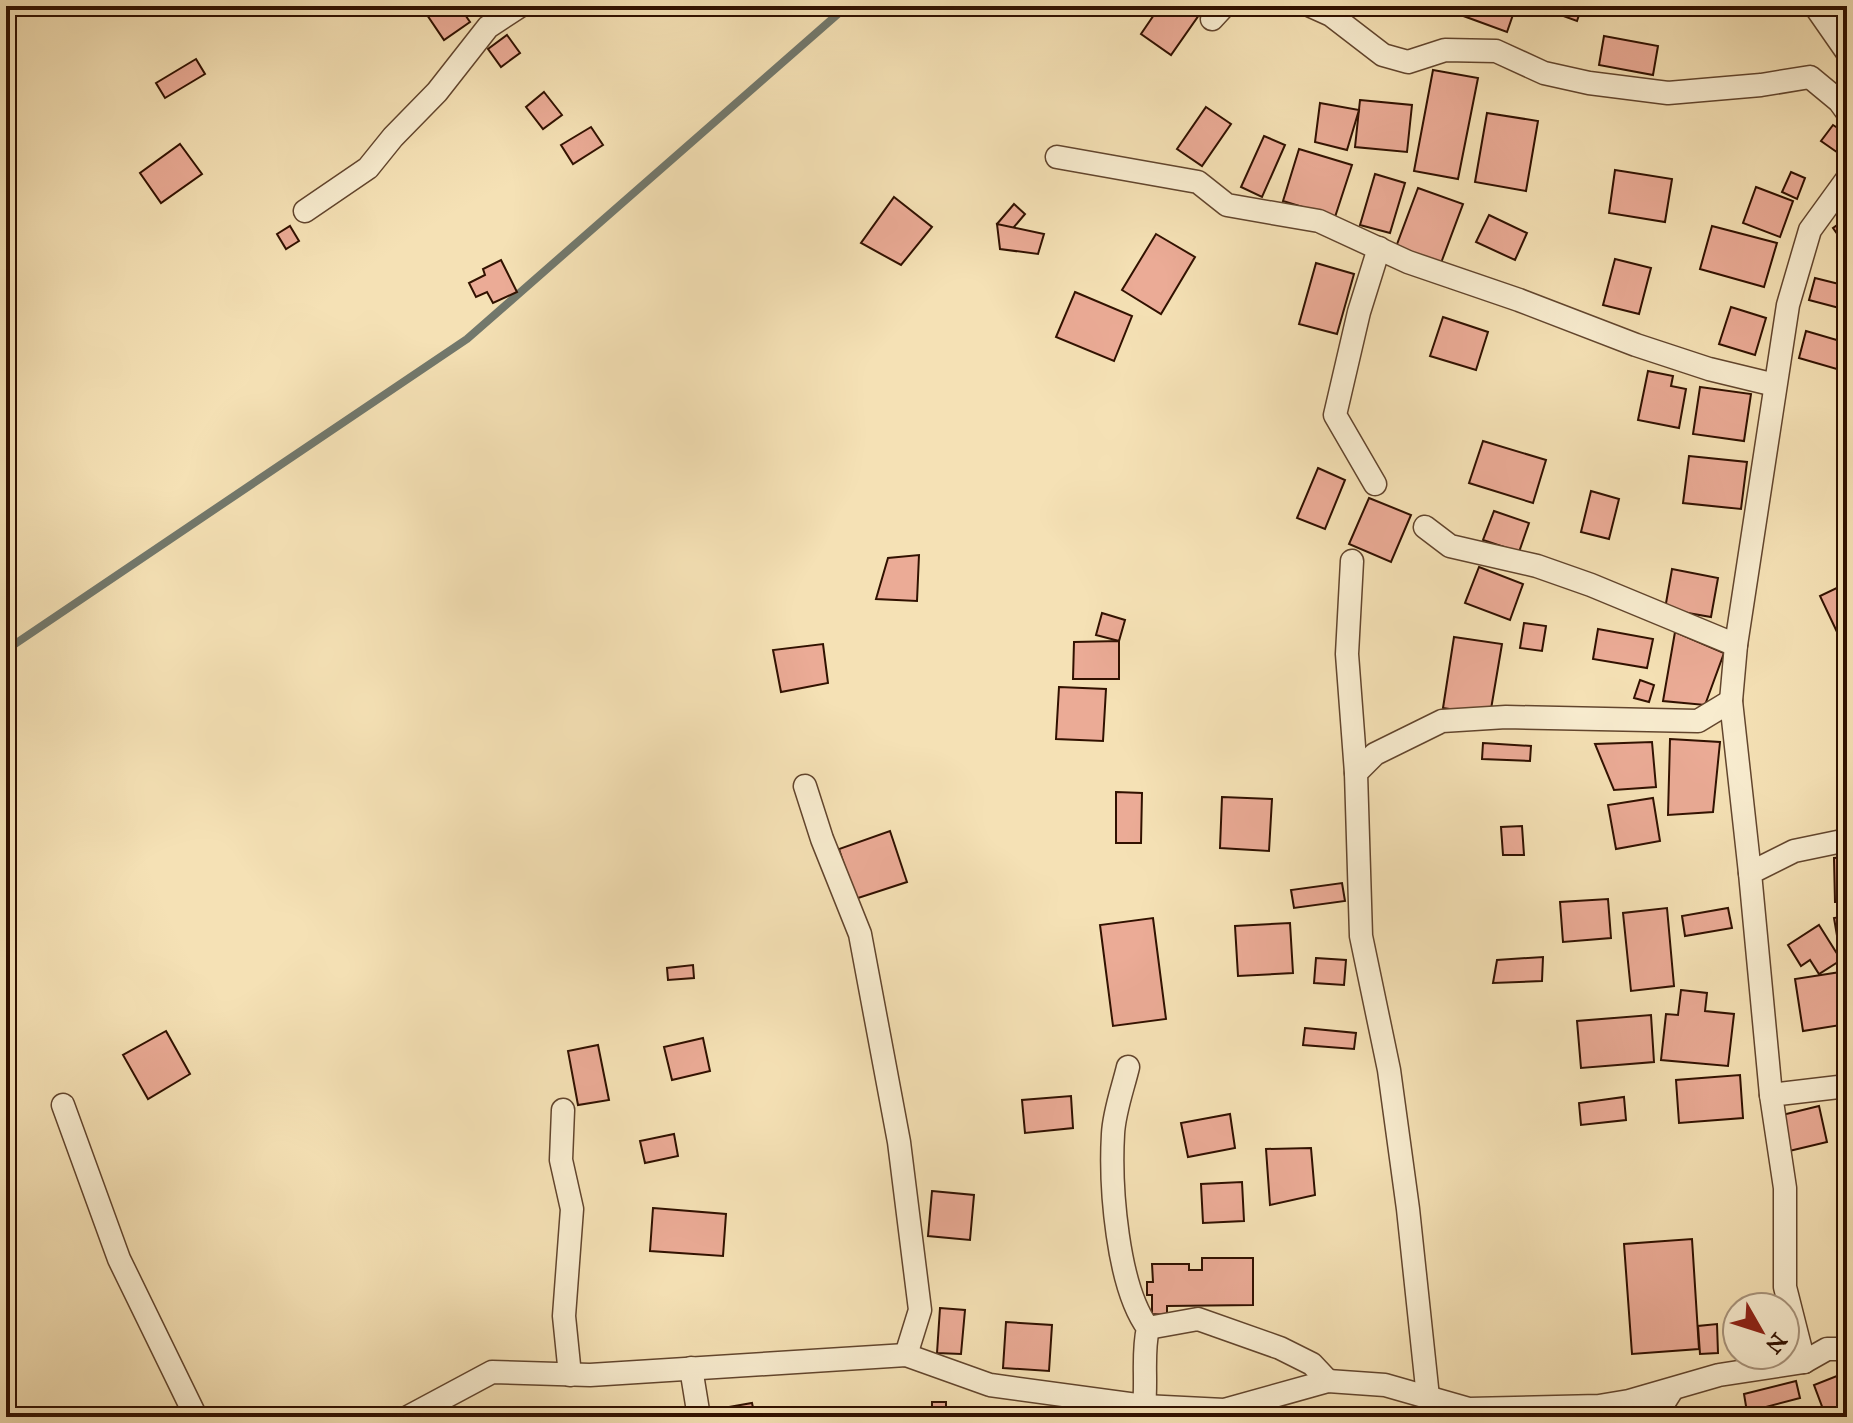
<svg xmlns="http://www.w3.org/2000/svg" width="1853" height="1423" font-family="'IM FELL Great Primer',serif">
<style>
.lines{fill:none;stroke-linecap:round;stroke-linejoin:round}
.stream{stroke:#72786c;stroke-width:8}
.building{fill:#ebab96;stroke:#311100;stroke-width:2}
.street-casing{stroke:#62452d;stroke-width:25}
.street{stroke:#f8eccf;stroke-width:22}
</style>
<rect width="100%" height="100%" fill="#f5e1b5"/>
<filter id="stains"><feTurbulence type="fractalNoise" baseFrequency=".0025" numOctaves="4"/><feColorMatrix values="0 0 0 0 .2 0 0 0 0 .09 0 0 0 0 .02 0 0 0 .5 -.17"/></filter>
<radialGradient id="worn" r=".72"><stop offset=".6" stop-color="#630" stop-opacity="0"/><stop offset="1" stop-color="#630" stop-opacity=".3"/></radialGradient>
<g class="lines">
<path class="stream" d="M 6,650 L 467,339 L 847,6"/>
</g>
<g class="building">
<path d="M 421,6 L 459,6 L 470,22 L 444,40 Z"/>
<path d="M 1160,6 L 1185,6 L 1199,15 L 1171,55 L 1141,34 Z"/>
<path d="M 1460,6 L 1516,6 L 1507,32 L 1458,14 Z"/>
<path d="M 1536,6 L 1582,6 L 1577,21 Z"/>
<path d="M 507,35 L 520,53 L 501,67 L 488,49 Z"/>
<path d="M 1604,36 L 1658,46 L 1653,75 L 1599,65 Z"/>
<path d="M 196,59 L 205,74 L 165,98 L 156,83 Z"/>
<path d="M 1433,70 L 1478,78 L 1458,179 L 1414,171 Z"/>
<path d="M 544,92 L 562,115 L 543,129 L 526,107 Z"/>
<path d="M 1360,100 L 1412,105 L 1407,152 L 1355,147 Z"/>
<path d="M 1320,103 L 1359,110 L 1347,150 L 1315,142 Z"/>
<path d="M 1206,107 L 1231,124 L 1202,166 L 1177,149 Z"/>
<path d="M 1487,113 L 1538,121 L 1526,191 L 1475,182 Z"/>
<path d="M 1833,125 L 1847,134 L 1847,147 L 1841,155 L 1821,141 Z"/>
<path d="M 591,127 L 603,145 L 573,164 L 561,145 Z"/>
<path d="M 1264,136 L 1285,145 L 1262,197 L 1241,187 Z"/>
<path d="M 180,144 L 202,174 L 161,203 L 140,173 Z"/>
<path d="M 1299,149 L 1352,165 L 1335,217 L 1283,201 Z"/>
<path d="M 1615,170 L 1672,179 L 1665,222 L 1609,213 Z"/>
<path d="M 1791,172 L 1805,178 L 1797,199 L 1782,192 Z"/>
<path d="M 1375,174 L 1405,183 L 1390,233 L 1360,225 Z"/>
<path d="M 1756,187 L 1793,201 L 1780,237 L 1743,223 Z"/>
<path d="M 1418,188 L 1463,204 L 1441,263 L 1396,247 Z"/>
<path d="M 894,197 L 932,227 L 901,265 L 861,243 Z"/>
<path d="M 1014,204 L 1025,214 L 1008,234 L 997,224 Z"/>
<path d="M 1489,215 L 1527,233 L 1515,260 L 1476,242 Z"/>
<path d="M 1847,218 L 1847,243 L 1845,245 L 1833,228 Z"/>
<path d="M 997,224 L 1044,234 L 1038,254 L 1000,249 Z"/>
<path d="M 290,226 L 299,241 L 286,249 L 277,234 Z"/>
<path d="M 1712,226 L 1777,243 L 1764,287 L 1700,269 Z"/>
<path d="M 1156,234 L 1195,257 L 1161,314 L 1122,290 Z"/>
<path d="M 1615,259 L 1651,268 L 1639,314 L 1603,305 Z"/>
<path d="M 501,260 L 517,292 L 493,303 L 487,292 L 476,297 L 469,283 L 485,275 L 483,269 Z"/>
<path d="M 1316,263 L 1354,274 L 1337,334 L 1299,324 Z"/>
<path d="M 1815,278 L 1847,286 L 1843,309 L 1809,300 Z"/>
<path d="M 1075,292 L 1132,316 L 1114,361 L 1056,337 Z"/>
<path d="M 1731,307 L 1766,318 L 1755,355 L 1719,344 Z"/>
<path d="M 1443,317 L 1488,332 L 1476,370 L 1430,356 Z"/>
<path d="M 1806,331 L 1847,343 L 1847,372 L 1799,358 Z"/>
<path d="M 1648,371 L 1673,376 L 1671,386 L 1686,389 L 1679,428 L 1638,420 Z"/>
<path d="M 1700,387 L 1751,394 L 1744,441 L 1693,434 Z"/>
<path d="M 1483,441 L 1546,460 L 1533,503 L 1469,483 Z"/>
<path d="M 1689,456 L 1747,462 L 1741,509 L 1683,503 Z"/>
<path d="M 1318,468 L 1345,480 L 1325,529 L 1297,518 Z"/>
<path d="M 1591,491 L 1619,499 L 1609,539 L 1581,532 Z"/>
<path d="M 1369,498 L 1411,515 L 1391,562 L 1349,544 Z"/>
<path d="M 1494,511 L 1529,523 L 1519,552 L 1483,540 Z"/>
<path d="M 919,555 L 917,601 L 876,599 L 888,558 Z"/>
<path d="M 1479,567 L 1523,584 L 1510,620 L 1465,603 Z"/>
<path d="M 1672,569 L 1718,578 L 1711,617 L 1665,609 Z"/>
<path d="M 1847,583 L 1847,628 L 1837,632 L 1820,596 Z"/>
<path d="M 1102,613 L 1125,620 L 1119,641 L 1096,635 Z"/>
<path d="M 1524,623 L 1546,626 L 1542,651 L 1520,648 Z"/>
<path d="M 1598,629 L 1653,639 L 1647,668 L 1593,659 Z"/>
<path d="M 1675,632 L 1724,653 L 1705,705 L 1663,701 Z"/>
<path d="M 1454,637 L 1502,644 L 1490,715 L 1443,708 Z"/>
<path d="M 1119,641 L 1119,679 L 1073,679 L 1074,642 Z"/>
<path d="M 823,644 L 828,683 L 781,692 L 773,650 Z"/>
<path d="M 1640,680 L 1654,685 L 1649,702 L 1634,698 Z"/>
<path d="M 1059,687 L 1106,689 L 1103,741 L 1056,739 Z"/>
<path d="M 1670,739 L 1720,742 L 1713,812 L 1668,815 Z"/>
<path d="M 1652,742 L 1656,787 L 1614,790 L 1595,744 Z"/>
<path d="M 1483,743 L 1531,746 L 1530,761 L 1482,759 Z"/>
<path d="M 1116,792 L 1142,793 L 1141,843 L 1116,843 Z"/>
<path d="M 1222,797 L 1272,799 L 1269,851 L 1220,848 Z"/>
<path d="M 1653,798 L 1660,841 L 1616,849 L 1608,805 Z"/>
<path d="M 1522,826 L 1524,855 L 1503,855 L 1501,827 Z"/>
<path d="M 890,831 L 907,882 L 855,899 L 839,849 Z"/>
<path d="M 1847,857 L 1847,902 L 1835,902 L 1834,858 Z"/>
<path d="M 1342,883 L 1345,901 L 1294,908 L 1291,890 Z"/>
<path d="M 1608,899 L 1611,938 L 1563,942 L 1560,902 Z"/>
<path d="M 1667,908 L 1674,986 L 1631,991 L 1623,913 Z"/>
<path d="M 1728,908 L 1732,928 L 1685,936 L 1682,916 Z"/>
<path d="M 1847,916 L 1847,964 L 1842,965 L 1834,918 Z"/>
<path d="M 1153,918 L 1166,1019 L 1113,1026 L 1100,925 Z"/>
<path d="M 1290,923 L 1293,973 L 1238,976 L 1235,926 Z"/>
<path d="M 1819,925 L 1841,960 L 1819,974 L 1810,960 L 1801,966 L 1788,945 Z"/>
<path d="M 1543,957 L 1542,981 L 1493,983 L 1497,960 Z"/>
<path d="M 1316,958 L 1346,960 L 1344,985 L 1314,983 Z"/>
<path d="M 693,965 L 694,978 L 668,980 L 667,968 Z"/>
<path d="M 1847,971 L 1847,1024 L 1803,1031 L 1795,979 Z"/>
<path d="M 1681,990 L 1707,993 L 1705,1011 L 1734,1014 L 1728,1066 L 1661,1060 L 1666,1014 L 1678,1015 Z"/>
<path d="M 1651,1015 L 1654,1062 L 1581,1068 L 1577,1021 Z"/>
<path d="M 1305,1028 L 1356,1033 L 1354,1049 L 1303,1045 Z"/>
<path d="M 166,1031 L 190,1074 L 148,1099 L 123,1055 Z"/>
<path d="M 703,1038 L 710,1071 L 672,1080 L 664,1047 Z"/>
<path d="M 598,1045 L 609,1100 L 578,1105 L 568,1051 Z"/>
<path d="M 1740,1075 L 1743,1118 L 1679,1123 L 1676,1080 Z"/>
<path d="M 1071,1096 L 1073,1128 L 1025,1133 L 1022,1100 Z"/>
<path d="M 1624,1097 L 1626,1120 L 1581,1125 L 1579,1103 Z"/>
<path d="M 1819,1106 L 1827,1142 L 1785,1152 L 1778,1116 Z"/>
<path d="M 1230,1114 L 1235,1148 L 1188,1157 L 1181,1123 Z"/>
<path d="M 674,1134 L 678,1156 L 645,1163 L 640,1141 Z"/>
<path d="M 1311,1148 L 1315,1195 L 1270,1205 L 1266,1149 Z"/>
<path d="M 1242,1182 L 1244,1221 L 1203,1223 L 1201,1184 Z"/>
<path d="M 932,1191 L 974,1195 L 970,1240 L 928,1236 Z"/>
<path d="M 653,1208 L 726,1214 L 723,1256 L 650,1251 Z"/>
<path d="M 1692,1239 L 1699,1349 L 1632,1354 L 1624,1244 Z"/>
<path d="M 1202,1258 L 1253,1258 L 1253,1305 L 1167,1306 L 1167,1315 L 1152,1314 L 1152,1295 L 1147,1295 L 1147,1282 L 1153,1282 L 1152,1264 L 1189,1264 L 1189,1270 L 1202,1270 Z"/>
<path d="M 940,1308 L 965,1310 L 961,1354 L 937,1353 Z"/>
<path d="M 1006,1322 L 1052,1325 L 1049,1371 L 1003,1368 Z"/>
<path d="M 1717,1324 L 1718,1353 L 1700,1354 L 1698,1326 Z"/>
<path d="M 1847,1372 L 1847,1417 L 1826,1417 L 1814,1385 Z"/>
<path d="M 1796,1381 L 1800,1398 L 1747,1412 L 1744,1394 Z"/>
<rect x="932" y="1402" width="14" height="15"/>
<path d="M 752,1403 L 755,1417 L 707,1417 L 706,1411 Z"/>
</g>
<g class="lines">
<defs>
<g id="street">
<path d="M 1311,6 L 1331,15 L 1383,55 L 1408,62 L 1445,50 L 1496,51 L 1544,73 L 1589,83 L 1668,93 L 1761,85 L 1810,77 L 1839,101 L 1847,112"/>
<path d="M 1815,6 L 1847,52"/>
<path d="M 1212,19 L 1224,6"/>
<path d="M 1057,157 L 1198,182 L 1227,205 L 1319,221 L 1408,262 L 1519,300 L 1636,345 L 1709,369 L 1775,385"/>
<path d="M 305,211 L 368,168 L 393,137 L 437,92 L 488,27 L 520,6"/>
<path d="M 1375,484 L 1335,415 L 1359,312 L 1379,248"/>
<path d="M 1425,527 L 1450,546 L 1537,566 L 1591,585 L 1736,645"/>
<path d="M 1352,561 L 1347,654 L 1356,773"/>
<path d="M 805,786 L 822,839 L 860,934 L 899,1142 L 920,1310 L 906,1355"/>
<path d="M 1750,873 L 1731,701 L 1736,645 L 1788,305 L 1810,230 L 1847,179"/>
<path d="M 1128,1067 C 1123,1088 1114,1112 1113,1134 C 1110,1186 1117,1286 1148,1328 C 1142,1354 1147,1380 1144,1406"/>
<path d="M 1771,1095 L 1750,873 L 1794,851 L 1847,840"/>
<path d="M 63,1105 L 119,1259 L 196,1417"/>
<path d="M 563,1110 L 561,1160 L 572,1209 L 564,1316 L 570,1375"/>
<path d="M 1148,1328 L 1198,1319 L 1280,1348 L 1312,1364 L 1328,1381"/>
<path d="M 1804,1362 L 1785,1287 L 1785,1188 L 1771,1095 L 1847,1086"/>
<path d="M 691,1368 L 699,1417"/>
<path d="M 1428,1397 L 1408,1209 L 1389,1070 L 1361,936 L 1356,773 L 1375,754 L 1442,721 L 1506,717 L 1698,721 L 1731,701"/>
<path d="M 408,1417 L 492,1372 L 590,1375 L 906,1355 L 990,1385 L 1144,1406 L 1224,1410 L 1328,1381 L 1385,1385 L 1469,1409 L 1599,1406 L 1629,1401 L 1719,1375 L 1804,1362 L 1827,1349 L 1847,1349"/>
<path d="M 1655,1417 L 1672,1390"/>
</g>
</defs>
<use href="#street" class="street-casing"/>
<use href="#street" class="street"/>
</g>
<rect width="1853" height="1423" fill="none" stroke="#f5e1b5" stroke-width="32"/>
<rect x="8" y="8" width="1837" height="1407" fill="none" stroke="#311100" stroke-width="4"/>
<rect x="16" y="16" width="1821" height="1391" fill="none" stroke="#311100" stroke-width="2"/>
<g transform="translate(1761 1331) rotate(129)"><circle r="38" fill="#f8eccf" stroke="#a8947c" stroke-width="2"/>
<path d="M0-6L14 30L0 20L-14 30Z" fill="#8f2418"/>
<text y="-12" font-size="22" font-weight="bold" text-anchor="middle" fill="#311100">N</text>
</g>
<rect width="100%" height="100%" filter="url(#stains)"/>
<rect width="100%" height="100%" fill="url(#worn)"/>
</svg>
